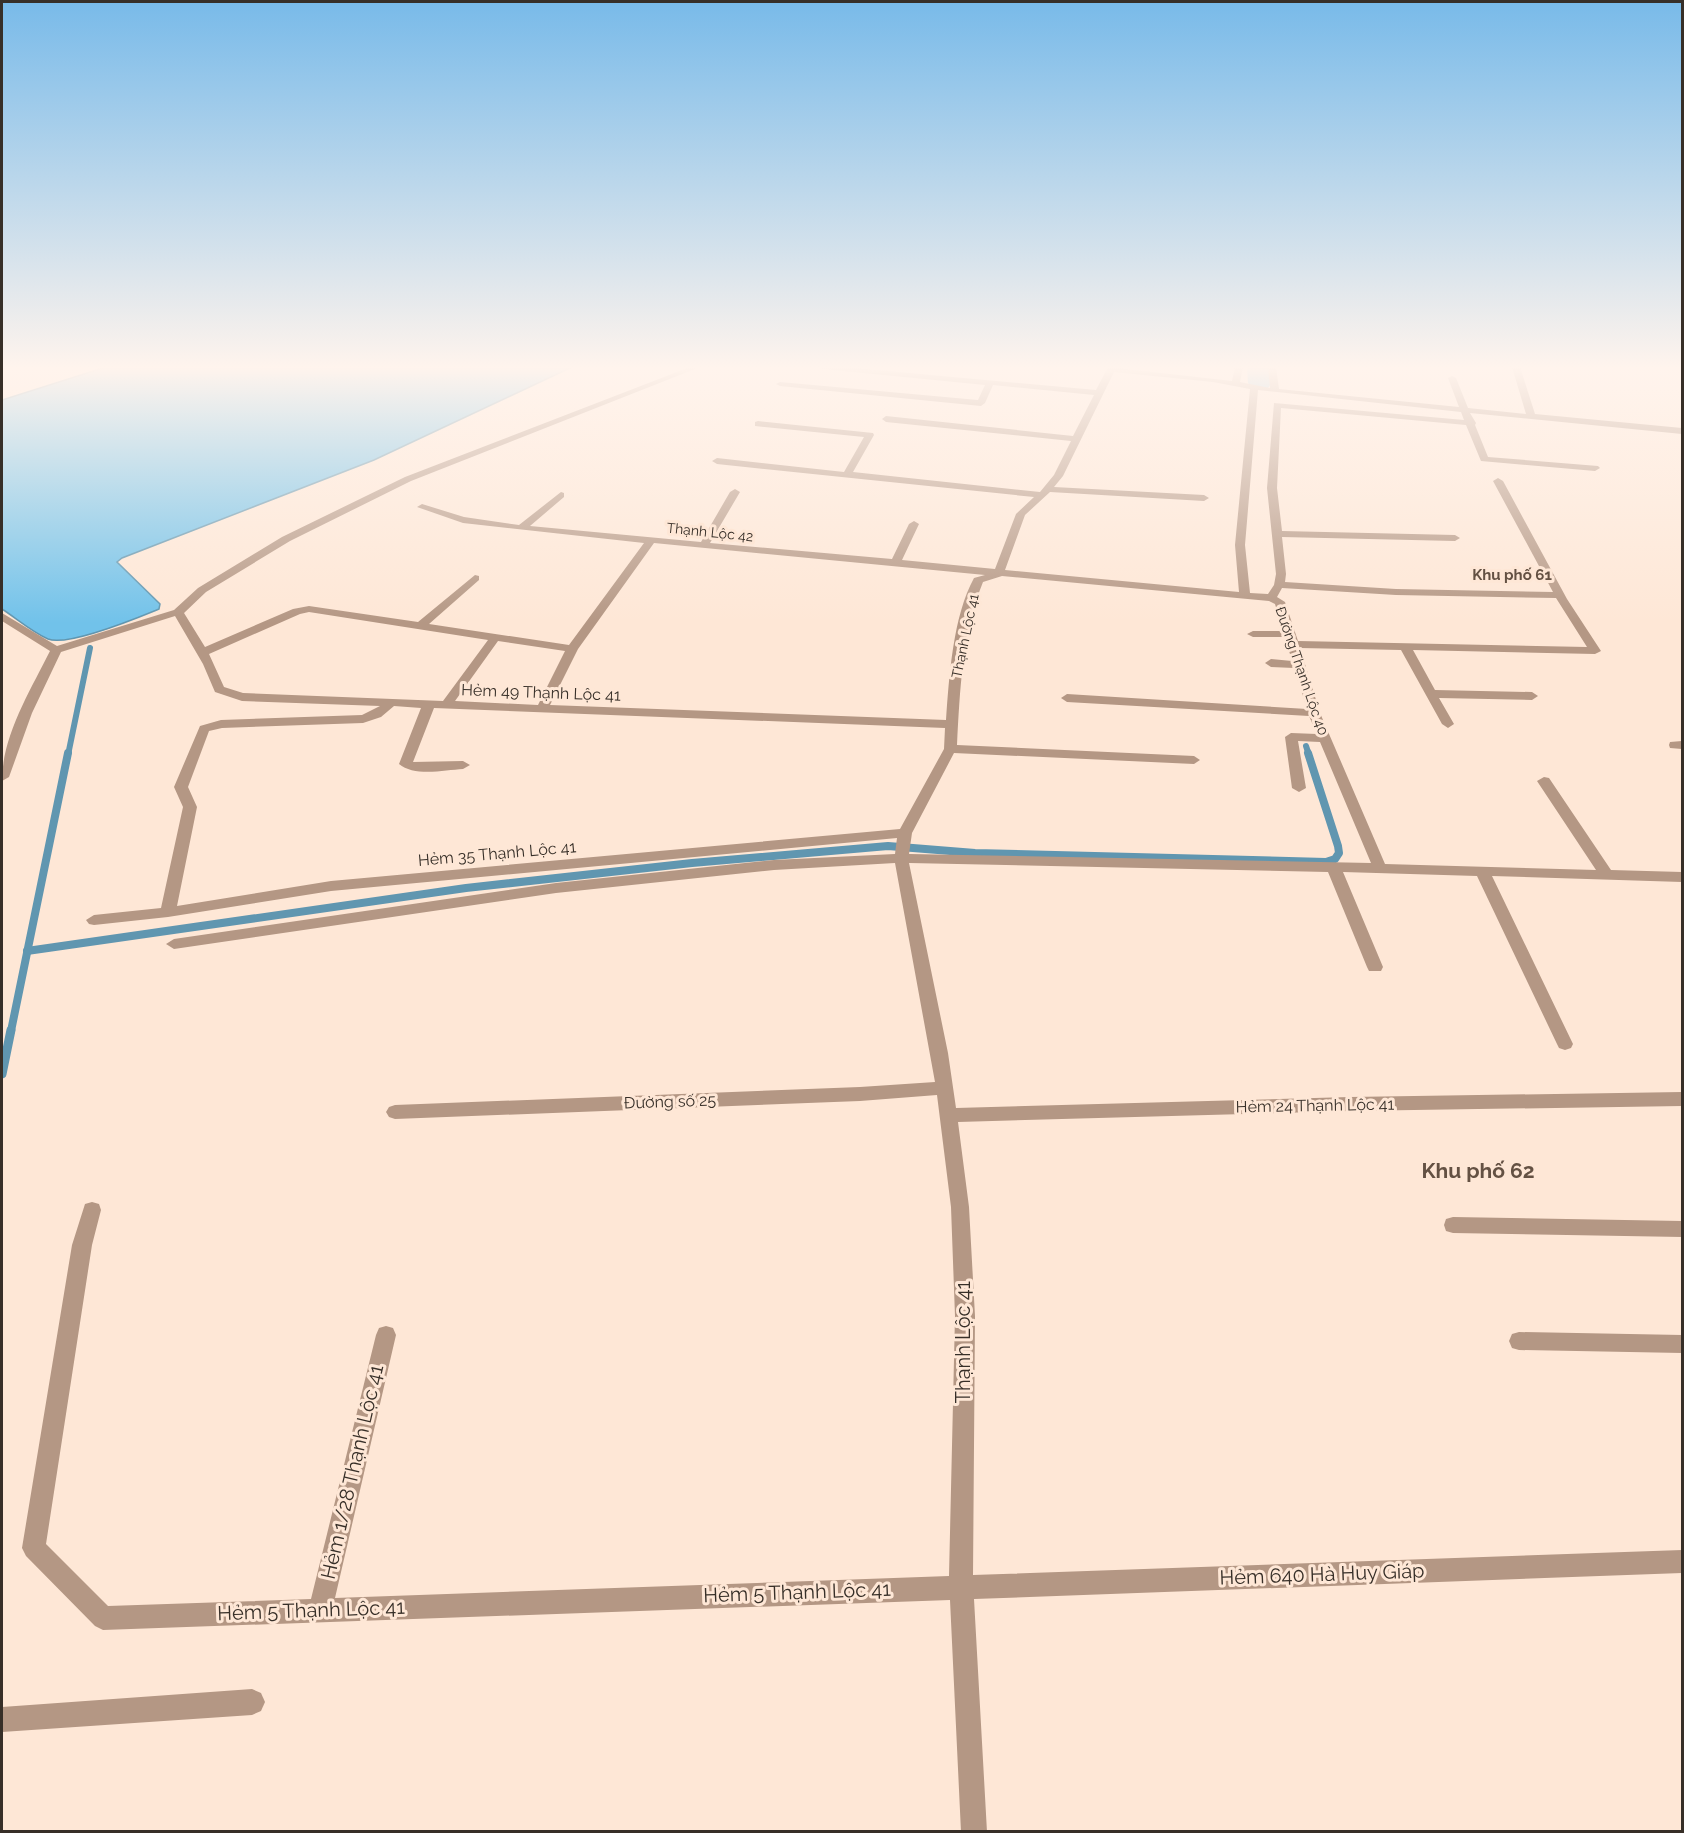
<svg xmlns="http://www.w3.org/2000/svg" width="1684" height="1833" font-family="Raleway,sans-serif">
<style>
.water{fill:#71c2ea;stroke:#6096b0;stroke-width:1.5}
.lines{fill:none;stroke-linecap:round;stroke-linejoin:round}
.stream-far2{stroke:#6096b0;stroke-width:6}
.stream-far1{stroke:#6096b0;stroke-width:8}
.stream{stroke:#6096b0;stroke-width:9}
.river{fill:#71c2ea;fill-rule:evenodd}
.minor{fill:#b49784;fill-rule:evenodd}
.labels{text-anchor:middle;stroke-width:6;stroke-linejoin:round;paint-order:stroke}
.far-street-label{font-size:14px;fill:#372f28;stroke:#fee7d6}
.far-neighbourhood-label{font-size:15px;font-weight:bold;fill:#645143;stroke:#fee7d6}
.street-label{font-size:16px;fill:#372f28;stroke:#fee7d6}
.near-street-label{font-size:20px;fill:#372f28;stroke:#fee7d6}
.near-neighbourhood-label{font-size:21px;font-weight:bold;fill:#645143;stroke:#fee7d6}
</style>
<rect width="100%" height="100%" fill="#fee7d6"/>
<path class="water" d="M 106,367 L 572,367 L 374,460 L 122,558 L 117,562 L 160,604 L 159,609 C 137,618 68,647 48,639 C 32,632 16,618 2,609 L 2,400 Z"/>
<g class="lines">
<g class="stream-far2">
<path d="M 1306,746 L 1309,755"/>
<path d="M 68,755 L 90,648"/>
</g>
<g class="stream-far1">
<path d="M 27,951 L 466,888 L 692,863 L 888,846 L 975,853 L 1326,862 L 1335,859 L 1339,853 L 1338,846 L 1308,753"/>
<path d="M 11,1031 L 68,753"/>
</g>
<path class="stream" d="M 2,1074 L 11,1030"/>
<path class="river" d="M 1247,367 L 1270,367 L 1272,383 L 1268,388 L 1260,390 L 1252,388 L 1248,383 Z"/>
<g class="minor">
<path d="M 2,367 L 11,367 L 2,370 Z"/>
<path d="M 690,367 L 700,367 L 411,481 L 290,541 L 206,592 L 184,613 L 205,647 L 293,609 L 309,606 L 418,622 L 475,575 L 479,576 L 479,580 L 429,624 L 569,645 L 644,543 L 463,523 L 417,507 L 422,504 L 464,517 L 519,525 L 561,492 L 564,493 L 564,497 L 530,526 L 701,542 L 730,492 L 735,489 L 740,492 L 710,543 L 892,559 L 909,524 L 914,521 L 919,524 L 902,560 L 995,569 L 1016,514 L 1034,497 L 717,464 L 712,461 L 717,458 L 844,472 L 864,437 L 755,426 L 755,422 L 758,421 L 873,433 L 874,435 L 853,472 L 1040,492 L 1054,475 L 1071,441 L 886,422 L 882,419 L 886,416 L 1073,436 L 1094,395 L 993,385 L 985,403 L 981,406 L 780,386 L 776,384 L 780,382 L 978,400 L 985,385 L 823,369 L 819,367 L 844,367 L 1096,390 L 1108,367 L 1232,381 L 1235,367 L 1243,367 L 1240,382 L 1270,388 L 1268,367 L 1276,367 L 1279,389 L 1459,407 L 1448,378 L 1452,376 L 1456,378 L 1468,408 L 1526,414 L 1512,367 L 1520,367 L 1535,414 L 1682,428 L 1682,434 L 1470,413 L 1476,423 L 1475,425 L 1488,457 L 1598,466 L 1600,468 L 1595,471 L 1481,461 L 1466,425 L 1281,408 L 1277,488 L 1282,531 L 1455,535 L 1460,538 L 1455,541 L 1282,537 L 1286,574 L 1285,582 L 1396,589 L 1553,592 L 1493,481 L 1498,478 L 1503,481 L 1567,599 L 1601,651 L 1595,654 L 1413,650 L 1435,690 L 1532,692 L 1538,696 L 1532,700 L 1439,698 L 1454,724 L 1448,728 L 1442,724 L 1401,650 L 1300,648 L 1320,713 L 1385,864 L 1596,870 L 1537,781 L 1544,777 L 1549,778 L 1611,870 L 1682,872 L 1682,882 L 1492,876 L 1573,1044 L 1571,1048 L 1565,1050 L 1559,1048 L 1557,1044 L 1477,876 L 1343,872 L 1383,967 L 1381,971 L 1369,971 L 1367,967 L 1328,872 L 909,863 L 948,1053 L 956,1108 L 1350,1097 L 1682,1092 L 1682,1106 L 1350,1111 L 958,1122 L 969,1207 L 975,1316 L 973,1575 L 1682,1550 L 1682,1573 L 974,1599 L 987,1832 L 961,1832 L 950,1600 L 103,1630 L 95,1626 L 26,1556 L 22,1548 L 72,1245 L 85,1204 L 92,1202 L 99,1204 L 101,1210 L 92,1245 L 46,1544 L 108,1606 L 311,1599 L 376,1335 L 379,1328 L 386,1326 L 393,1328 L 396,1335 L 335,1598 L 949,1576 L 955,1316 L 951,1207 L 937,1095 L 860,1101 L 395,1119 L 389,1117 L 386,1112 L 389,1107 L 395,1105 L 860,1087 L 935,1082 L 895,863 L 774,870 L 556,893 L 174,949 L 166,944 L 174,939 L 556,883 L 774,860 L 895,854 L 897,838 L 331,891 L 168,917 L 94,925 L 89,924 L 86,920 L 94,915 L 161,908 L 183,807 L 174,787 L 200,726 L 221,720 L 362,715 L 380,706 L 242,701 L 215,692 L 203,664 L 175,616 L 61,652 L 32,713 L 9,777 L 2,781 C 2,736 30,691 50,651 L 2,621 L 2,613 L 57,646 L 174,610 L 198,588 L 282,537 L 405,477 ZM 1114,372 L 1213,382 L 1250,389 L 1235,545 L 1239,592 L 1005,570 L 1025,515 L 1050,492 L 1204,501 L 1209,498 L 1204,495 L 1054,487 L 1063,476 ZM 1258,390 L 1461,412 L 1464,420 L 1274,403 L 1267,488 L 1276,574 L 1274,585 L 1268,594 L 1250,593 L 1245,545 ZM 654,543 L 985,575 L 974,578 C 953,616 949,677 946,720 L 550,705 L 578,649 ZM 1002,576 L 1269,601 L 1275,604 L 1283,631 L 1253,631 L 1247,634 L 1253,637 L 1285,637 L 1292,661 L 1271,659 L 1265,663 L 1271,667 L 1294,668 L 1307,709 L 1067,694 L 1061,698 L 1067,702 L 1309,716 L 1317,734 L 1291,733 L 1285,737 L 1292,788 L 1299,792 L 1306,788 L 1298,741 L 1320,742 L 1371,863 L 909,854 L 912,833 L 954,753 L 1194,764 L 1200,760 L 1194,756 L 957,745 C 960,690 962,634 983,582 ZM 1282,588 L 1396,595 L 1556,598 L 1587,647 L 1298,641 L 1285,602 L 1277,597 ZM 309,612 L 488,640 L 443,701 L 243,693 L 224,687 L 209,654 L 300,614 ZM 498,641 L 565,651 L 538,705 L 455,701 ZM 394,706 L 421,708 L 399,764 C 414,777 445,770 463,769 L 470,765 L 463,761 L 413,762 L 434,708 L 945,728 L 944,749 L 900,829 L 331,881 L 177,906 L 197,807 L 188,787 L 209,731 L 222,728 L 363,723 L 381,717 Z"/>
<path d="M 1682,741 L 1682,749 L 1670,748 L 1669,745 L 1670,742 Z"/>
<path d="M 1453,1217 L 1682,1221 L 1682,1237 L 1453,1233 L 1446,1231 L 1444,1225 L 1446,1219 Z"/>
<path d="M 1519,1332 L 1682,1335 L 1682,1353 L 1519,1350 L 1512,1348 L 1509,1341 L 1512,1334 Z"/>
<path d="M 252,1689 L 261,1693 L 265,1702 L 261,1711 L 252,1715 L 2,1732 L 2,1707 Z"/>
</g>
</g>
<linearGradient id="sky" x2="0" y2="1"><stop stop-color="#78bae9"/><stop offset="0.59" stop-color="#fff4ed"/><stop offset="1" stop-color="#fff4ed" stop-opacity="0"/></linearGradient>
<rect width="1684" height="623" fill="url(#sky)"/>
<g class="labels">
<g class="far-street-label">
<text transform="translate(710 532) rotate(6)" y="5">Thạnh Lộc 42</text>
<text transform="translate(965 636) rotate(-78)" y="5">Thạnh Lộc 41</text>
<text transform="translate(1302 671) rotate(71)" y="5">Đường Thạnh Lộc 40</text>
</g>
<g class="far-neighbourhood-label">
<text x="1512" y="580">Khu phố 61</text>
</g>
<g class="street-label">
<text transform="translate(541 692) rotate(2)" y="6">Hẻm 49 Thạnh Lộc 41</text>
<text transform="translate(497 853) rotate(-5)" y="6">Hẻm 35 Thạnh Lộc 41</text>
<text transform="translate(670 1101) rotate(-2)" y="6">Đường số 25</text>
<text transform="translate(1315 1105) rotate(-1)" y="6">Hẻm 24 Thạnh Lộc 41</text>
</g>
<g class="near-street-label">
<text transform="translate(963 1342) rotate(-90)" y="7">Thạnh Lộc 41</text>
<text transform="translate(352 1472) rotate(-77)" y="7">Hẻm 1/28 Thạnh Lộc 41</text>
<text transform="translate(1322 1574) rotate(-2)" y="7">Hẻm 640 Hà Huy Giáp</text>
<text transform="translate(797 1592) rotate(-2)" y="7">Hẻm 5 Thạnh Lộc 41</text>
<text transform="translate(311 1610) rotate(-2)" y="7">Hẻm 5 Thạnh Lộc 41</text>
</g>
<g class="near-neighbourhood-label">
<text x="1478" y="1178">Khu phố 62</text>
</g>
</g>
<rect width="1684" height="1833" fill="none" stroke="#372f28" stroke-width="6"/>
</svg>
